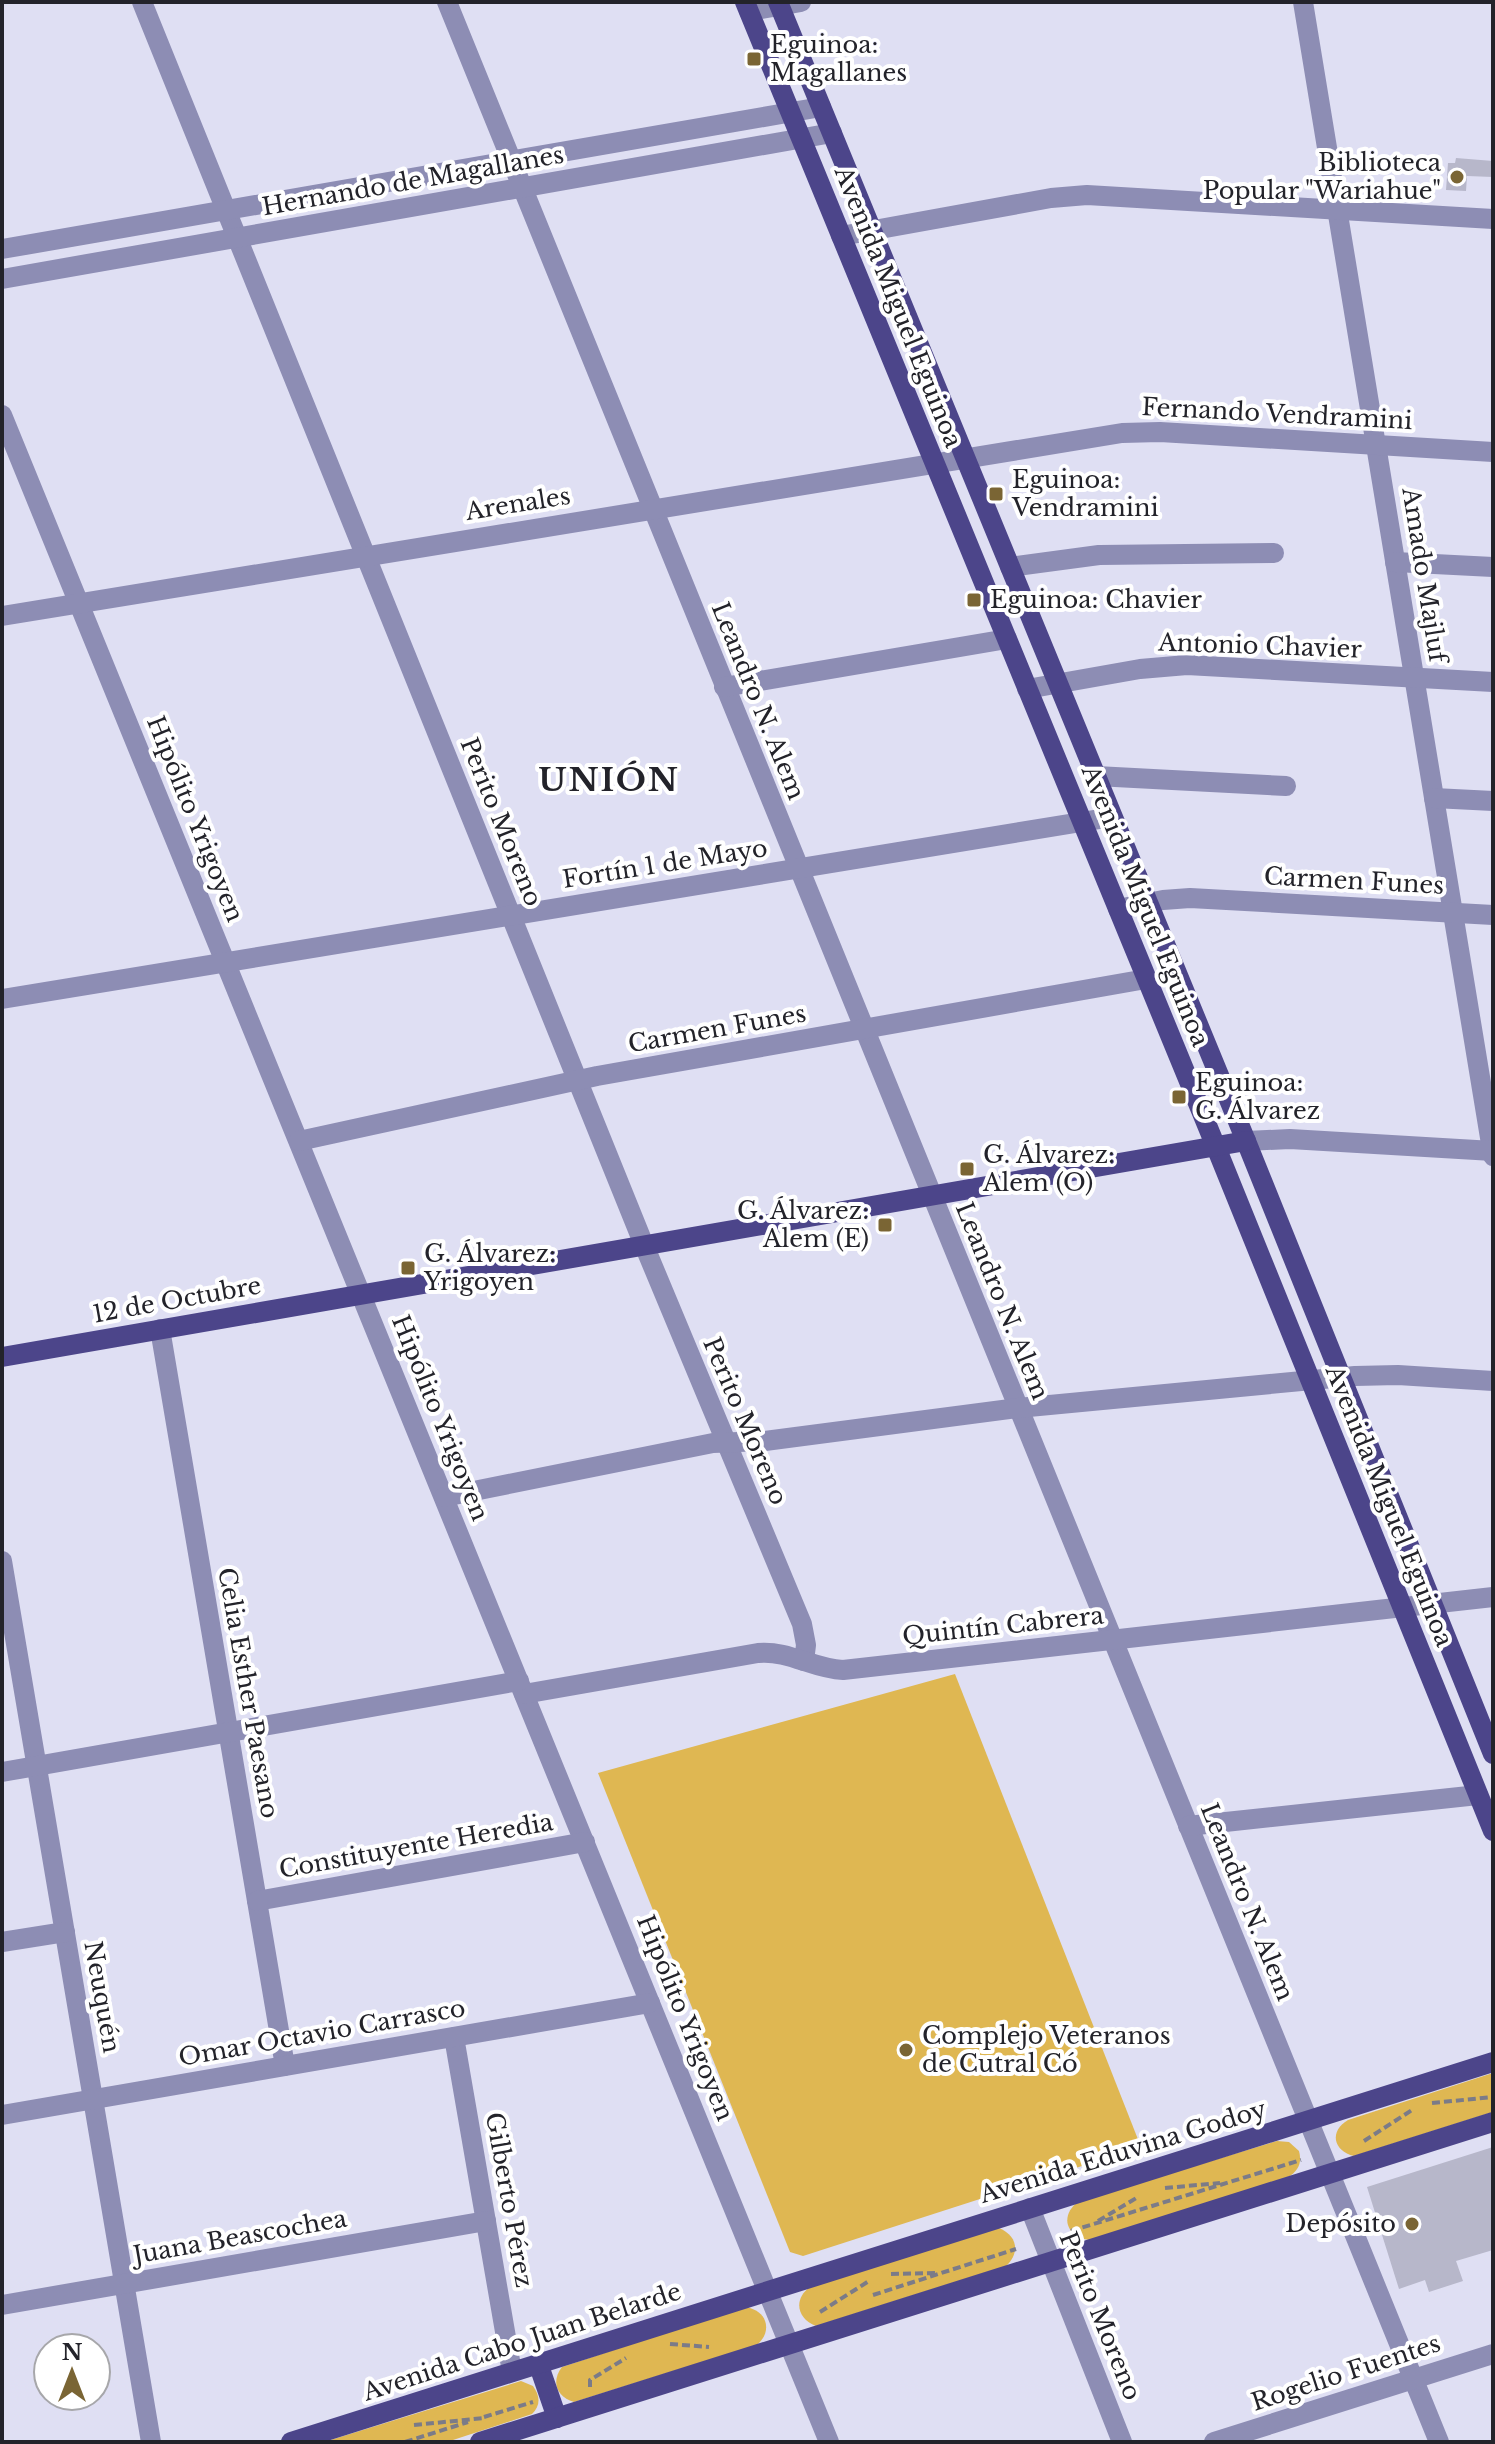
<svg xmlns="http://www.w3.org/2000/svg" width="1495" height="2444" font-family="'Libre Baskerville',serif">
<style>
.green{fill:#dfb752}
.building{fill:#b7b7ca}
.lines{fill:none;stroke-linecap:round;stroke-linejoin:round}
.path{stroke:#7b7b88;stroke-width:4;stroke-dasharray:8 4;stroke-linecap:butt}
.minor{stroke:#8d8db4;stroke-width:20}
.major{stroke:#4c458a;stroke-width:20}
.poi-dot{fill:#7a6534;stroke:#fff;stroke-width:3}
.labels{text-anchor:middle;stroke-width:8;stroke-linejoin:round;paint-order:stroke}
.poi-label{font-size:24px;fill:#23232a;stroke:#fff;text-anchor:start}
.street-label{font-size:24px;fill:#23232a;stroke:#fff}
.district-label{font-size:32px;font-weight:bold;letter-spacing:2px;fill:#23232a;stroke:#fff}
</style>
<rect width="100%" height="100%" fill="#dfdff3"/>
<g class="green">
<path d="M 955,1674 L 1141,2147 L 803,2256 L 790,2252 L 598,1773 Z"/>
<path d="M 1493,2073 L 1493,2112 L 1354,2156 C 1333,2151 1329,2131 1348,2120 Z"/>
<path d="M 1277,2141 L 1289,2142 L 1299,2151 C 1302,2162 1299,2171 1288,2177 L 1092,2240 C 1067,2239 1058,2216 1079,2201 Z"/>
<path d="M 999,2228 C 1018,2236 1020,2253 1006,2266 L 816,2326 C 797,2319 793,2299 810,2287 Z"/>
<path d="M 744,2307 C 766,2309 774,2330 757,2345 L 574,2402 C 556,2397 551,2381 562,2367 Z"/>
<path d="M 521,2381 L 533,2386 C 540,2396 541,2405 532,2414 L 447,2442 L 324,2442 Z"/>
</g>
<g class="building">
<path d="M 1456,158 L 1493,161 L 1493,177 L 1467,176 L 1466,191 L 1446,190 L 1448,163 L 1455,163 Z"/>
<path d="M 1493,2147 L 1493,2250 L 1456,2261 L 1463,2281 L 1429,2292 L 1425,2280 L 1399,2289 L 1367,2187 Z"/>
</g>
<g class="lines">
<g class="path">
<path d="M 1432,2103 L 1493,2097"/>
<path d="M 1364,2141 L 1412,2110"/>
<path d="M 1165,2188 L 1220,2183"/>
<path d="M 1098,2221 L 1138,2197"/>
<path d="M 1071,2231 L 1301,2160"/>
<path d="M 891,2274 L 935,2273"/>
<path d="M 873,2295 L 1016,2249"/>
<path d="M 820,2312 L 869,2281"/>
<path d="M 670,2344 L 709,2347"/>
<path d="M 590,2387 L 590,2380 L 626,2358"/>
<path d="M 484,2417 L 533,2402"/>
<path d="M 414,2425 L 485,2418"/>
<path d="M 405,2442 L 468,2422"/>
</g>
<g class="minor">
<path d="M 142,2 L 644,1245 L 802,1624 L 806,1645 L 804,1661"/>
<path d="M 447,2 L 1439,2442"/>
<path d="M 1303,2 L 1493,1156"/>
<path d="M 749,11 L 801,2"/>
<path d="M 841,236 L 1051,198 L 1087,195 L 1493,219"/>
<path d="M 2,249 L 821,107"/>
<path d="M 2,279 L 832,133"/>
<path d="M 2,415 L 829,2442"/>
<path d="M 1395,562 L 1493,567"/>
<path d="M 1010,567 L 1099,555 L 1274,553"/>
<path d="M 2,616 L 1122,433 L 1160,432 L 1493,452"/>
<path d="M 724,687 L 1007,639"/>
<path d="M 1027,689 L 1140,669 L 1187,665 L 1493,682"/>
<path d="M 1096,776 L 1286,786"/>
<path d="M 1434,798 L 1493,801"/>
<path d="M 1118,909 L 1163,900 L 1190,898 L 1493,915"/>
<path d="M 2,999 L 1112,817"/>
<path d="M 299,1141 L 597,1076 L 1146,979"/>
<path d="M 1246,1141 L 1290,1139 L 1493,1151"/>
<path d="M 160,1329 L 285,2066"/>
<path d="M 444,1497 L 713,1443 L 765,1441 L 1018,1408 L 1355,1376 L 1398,1375 L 1493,1381"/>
<path d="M 2,1561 L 151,2442"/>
<path d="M 524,1694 L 758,1653 C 789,1650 813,1669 843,1670 L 1493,1597"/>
<path d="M 2,1772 L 519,1681"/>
<path d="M 1188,1826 L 1478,1795"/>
<path d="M 257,1901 L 585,1842"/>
<path d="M 2,1942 L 65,1932"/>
<path d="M 454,2037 L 512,2372"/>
<path d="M 2,2115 L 650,2003"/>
<path d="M 1030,2208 L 1122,2442"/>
<path d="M 2,2305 L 486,2221"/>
<path d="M 1214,2442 L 1493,2354"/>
</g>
<g class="major">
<path d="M 745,2 L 1216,1147 L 1493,1831"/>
<path d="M 778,2 L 1246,1141 L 1493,1754"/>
<path d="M 2,1357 L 1246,1141"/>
<path d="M 538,2363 L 557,2418"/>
<path d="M 291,2442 L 1493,2062"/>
<path d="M 480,2442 L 1493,2122"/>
</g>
</g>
<g class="poi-dot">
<rect x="746" y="51" width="16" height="16" rx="4"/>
<circle cx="1457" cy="177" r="8"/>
<rect x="988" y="486" width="16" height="16" rx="4"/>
<rect x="966" y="592" width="16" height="16" rx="4"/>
<rect x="1171" y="1089" width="16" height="16" rx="4"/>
<rect x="959" y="1161" width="16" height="16" rx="4"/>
<rect x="877" y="1217" width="16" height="16" rx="4"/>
<rect x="400" y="1260" width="16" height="16" rx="4"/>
<circle cx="906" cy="2050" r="8"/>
<circle cx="1412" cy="2224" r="8"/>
</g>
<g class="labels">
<g class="poi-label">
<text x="770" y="53">Eguinoa:<tspan x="770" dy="28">Magallanes</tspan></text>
<text x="1441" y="171" text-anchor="end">Biblioteca<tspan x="1441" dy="28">Popular "Wariahue"</tspan></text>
<text x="1012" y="488">Eguinoa:<tspan x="1012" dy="28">Vendramini</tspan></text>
<text x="990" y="608">Eguinoa: Chavier</text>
<text x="1195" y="1091">Eguinoa:<tspan x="1195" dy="28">G. Álvarez</tspan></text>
<text x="983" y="1163">G. Álvarez:<tspan x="983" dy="28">Alem (O)</tspan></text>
<text x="869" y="1219" text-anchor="end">G. Álvarez:<tspan x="869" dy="28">Alem (E)</tspan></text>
<text x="424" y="1262">G. Álvarez:<tspan x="424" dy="28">Yrigoyen</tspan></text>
<text x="922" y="2044">Complejo Veteranos<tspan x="922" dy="28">de Cutral Có</tspan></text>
<text x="1396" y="2232" text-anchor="end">Depósito</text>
</g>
<g class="street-label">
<text transform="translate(413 181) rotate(-10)" y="8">Hernando de Magallanes</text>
<text transform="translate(898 307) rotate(68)" y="8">Avenida Miguel Eguinoa</text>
<text transform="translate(1277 414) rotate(3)" y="8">Fernando Vendramini</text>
<text transform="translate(518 504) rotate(-9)" y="8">Arenales</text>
<text transform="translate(1424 575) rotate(81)" y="8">Amado Majluf</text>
<text transform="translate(1260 646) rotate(2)" y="8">Antonio Chavier</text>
<text transform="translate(758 701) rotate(68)" y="8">Leandro N. Alem</text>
<text transform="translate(195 819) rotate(68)" y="8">Hipólito Yrigoyen</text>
<text transform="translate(501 822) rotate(68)" y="8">Perito Moreno</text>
<text transform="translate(665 864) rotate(-9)" y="8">Fortín 1 de Mayo</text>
<text transform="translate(1354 881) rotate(3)" y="8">Carmen Funes</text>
<text transform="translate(1145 906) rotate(68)" y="8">Avenida Miguel Eguinoa</text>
<text transform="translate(717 1029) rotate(-10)" y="8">Carmen Funes</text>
<text transform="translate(177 1300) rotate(-10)" y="8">12 de Octubre</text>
<text transform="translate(1002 1301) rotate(68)" y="8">Leandro N. Alem</text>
<text transform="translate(440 1418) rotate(68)" y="8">Hipólito Yrigoyen</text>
<text transform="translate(745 1421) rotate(67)" y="8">Perito Moreno</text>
<text transform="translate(1389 1506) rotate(68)" y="8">Avenida Miguel Eguinoa</text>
<text transform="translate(1003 1626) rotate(-6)" y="8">Quintín Cabrera</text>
<text transform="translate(248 1693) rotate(80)" y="8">Celia Esther Paesano</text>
<text transform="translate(416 1846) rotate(-10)" y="8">Constituyente Heredia</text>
<text transform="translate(1247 1902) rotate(68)" y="8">Leandro N. Alem</text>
<text transform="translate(102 1997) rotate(80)" y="8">Neuquén</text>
<text transform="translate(685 2018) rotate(68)" y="8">Hipólito Yrigoyen</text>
<text transform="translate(322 2033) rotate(-10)" y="8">Omar Octavio Carrasco</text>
<text transform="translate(1123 2152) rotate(-17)" y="8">Avenida Eduvina Godoy</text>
<text transform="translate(509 2200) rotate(80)" y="8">Gilberto Pérez</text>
<text transform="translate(240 2237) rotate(-10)" y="8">Juana Beascochea</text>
<text transform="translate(1100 2316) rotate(68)" y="8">Perito Moreno</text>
<text transform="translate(522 2342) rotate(-18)" y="8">Avenida Cabo Juan Belarde</text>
<text transform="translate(1346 2373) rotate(-18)" y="8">Rogelio Fuentes</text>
</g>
<g class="district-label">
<text x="609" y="791">UNIÓN</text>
</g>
</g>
<rect width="1495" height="2444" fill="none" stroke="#23232a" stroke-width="8"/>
<g transform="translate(72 2372)"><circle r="38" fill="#ffffff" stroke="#a7a7aa" stroke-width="2"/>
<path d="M0-6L14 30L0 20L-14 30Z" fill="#7a6534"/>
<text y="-12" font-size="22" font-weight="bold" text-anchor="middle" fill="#23232a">N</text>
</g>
</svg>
